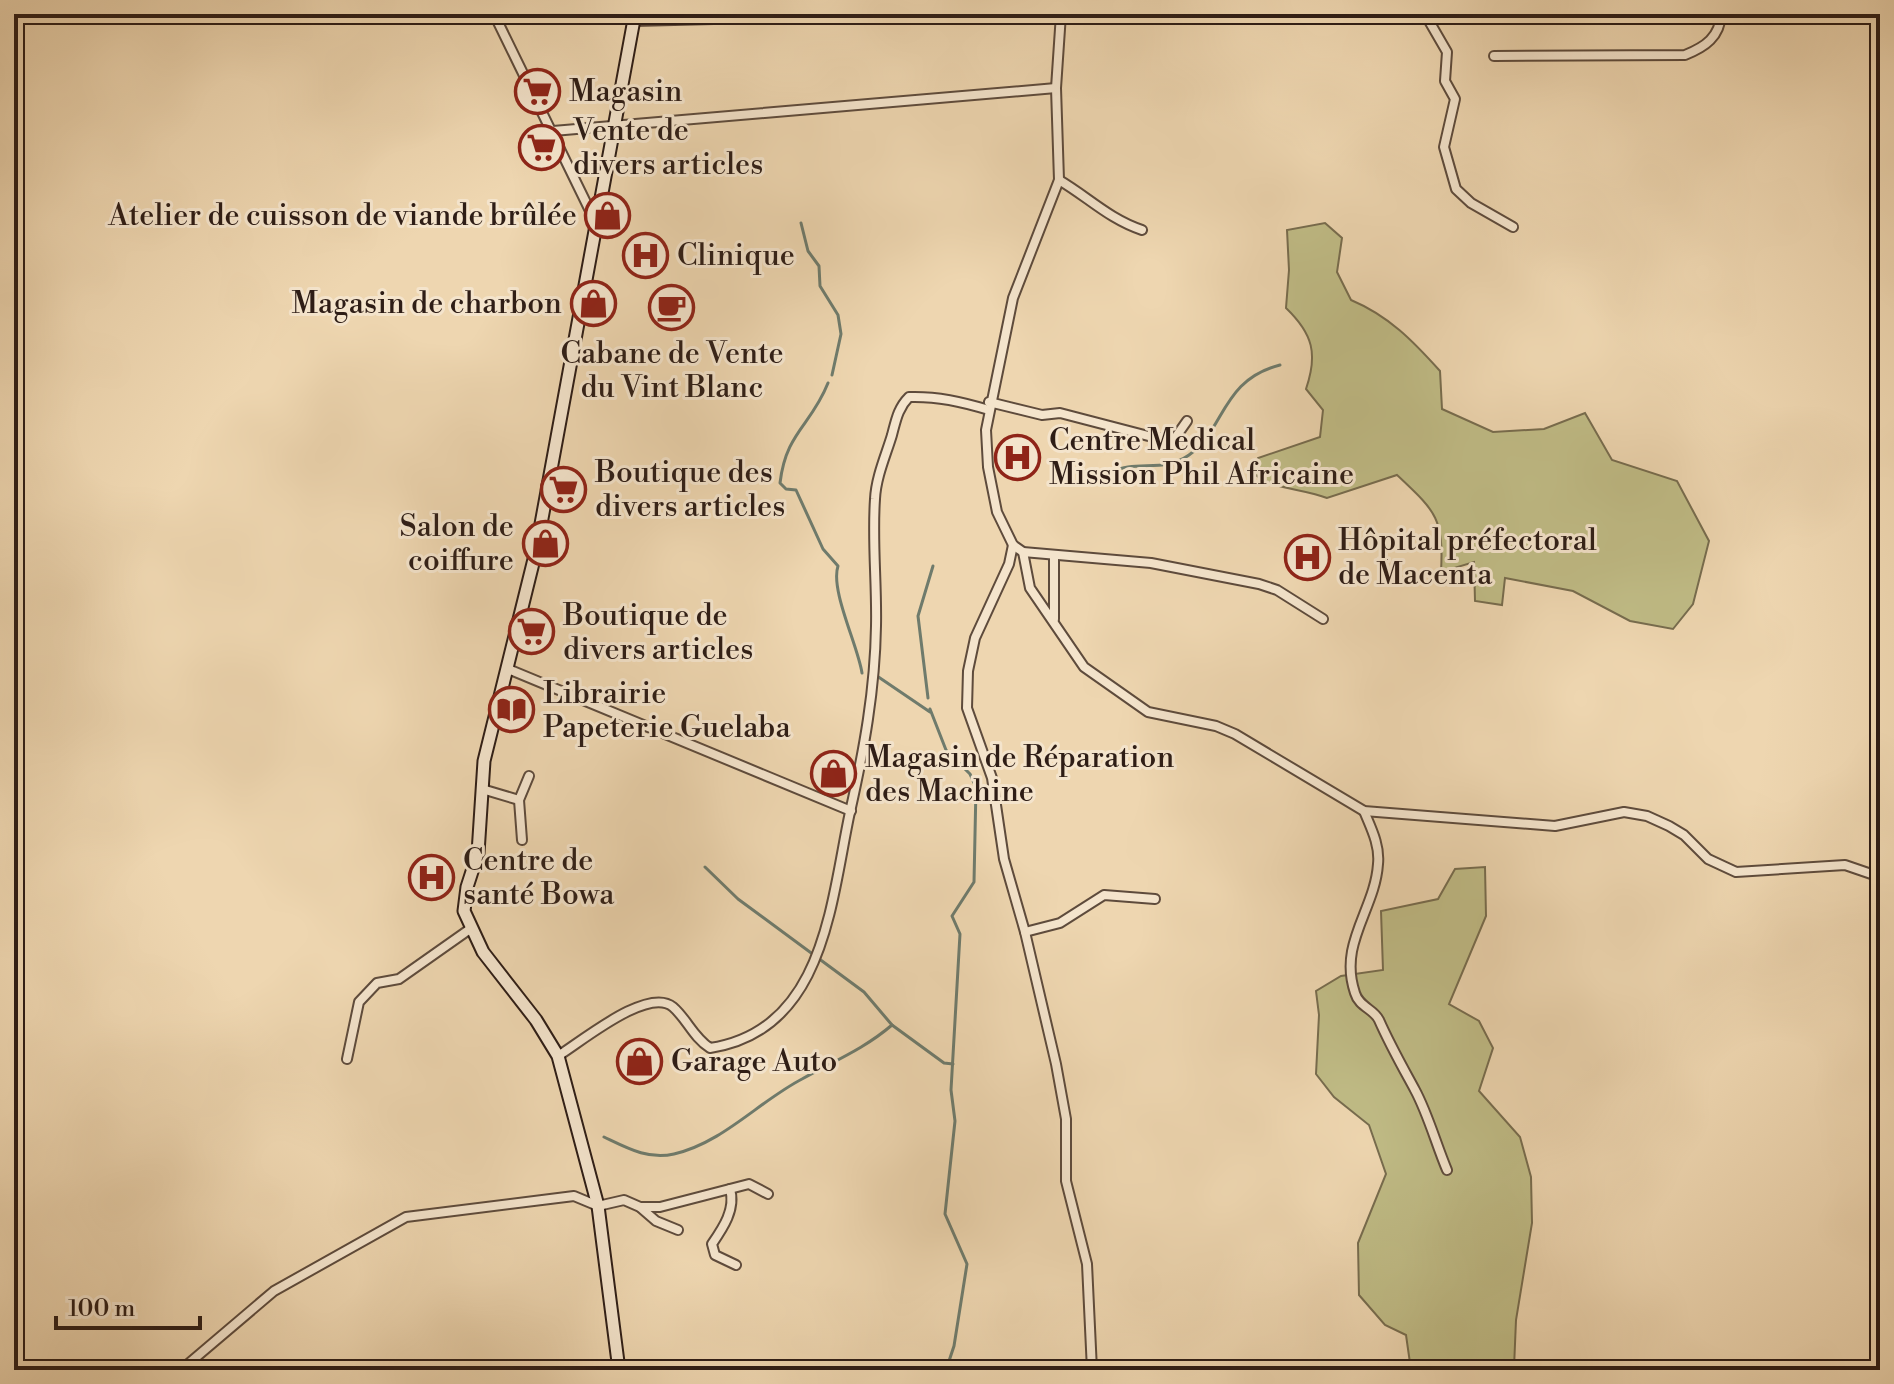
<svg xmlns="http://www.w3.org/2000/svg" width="1894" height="1384" font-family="'Libre Bodoni',serif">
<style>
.green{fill:#c0bc86;stroke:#776c4e;stroke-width:2}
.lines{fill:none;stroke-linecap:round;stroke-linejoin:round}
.stream{stroke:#6f7b6c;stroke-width:3}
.street-casing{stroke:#5e4b3c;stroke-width:12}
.secondary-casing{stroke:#2e1d16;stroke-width:15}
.street{stroke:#f4e4cc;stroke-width:8}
.secondary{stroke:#f4e4cc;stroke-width:11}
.labels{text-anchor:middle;stroke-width:6;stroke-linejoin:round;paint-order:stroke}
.poi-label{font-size:30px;fill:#2e1d16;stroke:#f4e4cc;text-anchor:start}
</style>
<rect width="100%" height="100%" fill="#eed6b0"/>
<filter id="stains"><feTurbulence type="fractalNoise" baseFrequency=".0025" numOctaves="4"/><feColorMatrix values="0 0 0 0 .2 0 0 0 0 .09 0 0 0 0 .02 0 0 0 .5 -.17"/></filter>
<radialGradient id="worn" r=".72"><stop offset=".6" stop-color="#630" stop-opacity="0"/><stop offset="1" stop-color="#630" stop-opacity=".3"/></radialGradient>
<g class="green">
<path d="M 1325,223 L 1342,238 L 1337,272 L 1351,300 C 1389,316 1413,341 1440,371 L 1442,409 L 1493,432 L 1544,429 L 1585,413 L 1612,460 L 1677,481 L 1709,541 L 1693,604 L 1673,629 L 1630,621 L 1573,591 L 1505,578 L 1502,605 L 1475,601 L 1474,562 L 1441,572 C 1444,517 1435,511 1397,475 L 1327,498 C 1302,488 1271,490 1252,472 L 1258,458 L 1320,437 L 1323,410 L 1306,389 C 1318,354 1313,334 1286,308 L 1289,270 L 1287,230 Z"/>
<path d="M 1485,867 L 1486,916 L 1449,1004 L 1479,1021 L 1493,1048 L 1479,1091 L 1520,1137 L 1531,1177 L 1532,1223 L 1516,1320 L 1514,1368 L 1411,1370 L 1406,1335 L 1385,1325 L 1359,1295 L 1358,1243 L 1386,1174 L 1369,1125 L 1334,1097 L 1316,1074 L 1319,1015 L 1316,991 L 1341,976 L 1383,970 L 1381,911 L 1438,899 L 1455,869 Z"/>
</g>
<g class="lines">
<g class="stream">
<path d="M 801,223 L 808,251 L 819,266 L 820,286 L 838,315 L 841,334 L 832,375"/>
<path d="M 828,383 C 811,426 786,432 780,483 L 786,489 L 796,490 L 823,549 L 838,566 C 830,590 858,646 862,673"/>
<path d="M 1092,477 C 1104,474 1116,469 1128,467 C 1150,464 1169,469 1189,455 C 1225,430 1221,380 1280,365"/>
<path d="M 877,676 L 930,712"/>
<path d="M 928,698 L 918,616 L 933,566"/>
<path d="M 930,709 L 946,750 L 970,774 L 976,787 L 974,882 L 952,916 L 960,934 L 951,1090 L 955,1121 L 945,1214 L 967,1264 L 954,1346 L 946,1370"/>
<path d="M 705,867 L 738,899 L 864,992 L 892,1025 L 944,1063 L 953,1064"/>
<path d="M 604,1137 C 627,1148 648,1160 674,1154 C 724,1142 758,1102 802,1079 C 834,1061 864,1049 892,1025"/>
</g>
<defs>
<g id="street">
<path d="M 494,14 L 595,221"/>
<path d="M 1061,14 L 1056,88 L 1059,180 L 1013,298 L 986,430 L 988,467 L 997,512 L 1013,545 L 1023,552 L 1151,563 L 1259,584 L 1277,590 L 1323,619"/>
<path d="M 1425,14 L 1447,52 L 1445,81 L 1455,99 L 1444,147 L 1456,189 L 1471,203 L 1513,227"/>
<path d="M 634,21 L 912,14"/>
<path d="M 1494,56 L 1685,55 C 1705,47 1720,37 1721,14"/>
<path d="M 553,131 L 1056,88"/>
<path d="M 1059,180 C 1088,197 1109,219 1142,230"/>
<path d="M 989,402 L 1042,415 L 1060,413 L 1156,438 L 1175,438 L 1187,421"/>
<path d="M 1013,545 L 1009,564 L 975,638 L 968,671 L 967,708 L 992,778 L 1004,859 L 1025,932 L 1056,1064 L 1066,1119 L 1066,1181 L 1087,1264 L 1092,1370"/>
<path d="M 1023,552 L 1030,588 L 1084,667 L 1148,712 L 1216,726 L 1235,734 L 1364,811 L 1555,826 L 1624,812 L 1647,816 L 1669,826 L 1684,835 L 1708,859 L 1736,872 L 1845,865 L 1880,877"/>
<path d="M 1054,557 L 1054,619"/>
<path d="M 508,669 L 851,811"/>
<path d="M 482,789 L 519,800"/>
<path d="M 1364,811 C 1371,828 1380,845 1378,864 C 1375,910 1338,943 1355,993 C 1359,1007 1374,1009 1379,1020 C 1390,1045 1402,1066 1415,1090 C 1428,1114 1436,1144 1447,1170"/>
<path d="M 522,840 L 519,800 L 529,776"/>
<path d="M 1025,932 L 1060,923 L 1104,895 L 1155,899"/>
<path d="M 558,1056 C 581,1042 648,986 673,1007 C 687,1019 693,1037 710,1048 C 825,1031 831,900 850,812 C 864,750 875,690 876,626 C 877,584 872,541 875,499 C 876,477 886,455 892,435 C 896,420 898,408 909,397 C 937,396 962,402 989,410"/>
<path d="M 347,1059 L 359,1002 L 377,983 L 399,979 L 470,929"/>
<path d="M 730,1189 C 736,1209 723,1228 712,1244 L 715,1255 L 736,1265"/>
<path d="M 641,1208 L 656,1221 L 678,1230"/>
<path d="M 181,1370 L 274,1291 L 406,1217 L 574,1196 L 598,1206 L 624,1200 L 640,1207 L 660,1207 L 749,1184 L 768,1194"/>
</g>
<path id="secondary" d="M 619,1370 L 598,1206 L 558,1056 L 536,1020 L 483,952 L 464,911 L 467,887 L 478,853 L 484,761 L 536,551 L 635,14"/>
</defs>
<use href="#street" class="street-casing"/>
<use href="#secondary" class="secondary-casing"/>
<use href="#street" class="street"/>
<use href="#secondary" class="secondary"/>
</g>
<defs>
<symbol id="supermarket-ring" viewBox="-11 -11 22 22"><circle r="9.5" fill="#f4e4cc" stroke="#8f2418" stroke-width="1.5"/><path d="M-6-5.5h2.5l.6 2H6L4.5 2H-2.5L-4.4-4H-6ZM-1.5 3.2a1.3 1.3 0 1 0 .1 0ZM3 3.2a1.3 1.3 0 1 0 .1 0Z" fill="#8f2418"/></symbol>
<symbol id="shop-ring" viewBox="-11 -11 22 22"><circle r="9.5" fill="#f4e4cc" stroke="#8f2418" stroke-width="1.5"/><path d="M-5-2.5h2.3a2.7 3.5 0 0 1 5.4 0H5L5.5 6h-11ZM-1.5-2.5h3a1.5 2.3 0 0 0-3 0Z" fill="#8f2418"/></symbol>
<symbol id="hospital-ring" viewBox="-11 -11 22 22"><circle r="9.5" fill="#f4e4cc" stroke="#8f2418" stroke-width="1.5"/><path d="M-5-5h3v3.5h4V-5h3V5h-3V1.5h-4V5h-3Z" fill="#8f2418"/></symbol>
<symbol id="cafe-ring" viewBox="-11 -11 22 22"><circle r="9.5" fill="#f4e4cc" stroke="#8f2418" stroke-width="1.5"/><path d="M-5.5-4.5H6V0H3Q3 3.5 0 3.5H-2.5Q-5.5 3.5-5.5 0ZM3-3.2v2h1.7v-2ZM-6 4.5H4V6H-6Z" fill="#8f2418"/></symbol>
<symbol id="library-ring" viewBox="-11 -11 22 22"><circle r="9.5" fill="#f4e4cc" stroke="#8f2418" stroke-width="1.5"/><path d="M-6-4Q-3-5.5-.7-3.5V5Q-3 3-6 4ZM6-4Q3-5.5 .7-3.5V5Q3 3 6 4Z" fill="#8f2418"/></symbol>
</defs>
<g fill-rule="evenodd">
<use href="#supermarket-ring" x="512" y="66" width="51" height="51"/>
<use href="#supermarket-ring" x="516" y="122" width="51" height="51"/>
<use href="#shop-ring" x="582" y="190" width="51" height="51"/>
<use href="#hospital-ring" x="620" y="230" width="51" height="51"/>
<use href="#shop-ring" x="568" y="278" width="51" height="51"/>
<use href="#cafe-ring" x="646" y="282" width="51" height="51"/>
<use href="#hospital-ring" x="992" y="432" width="51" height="51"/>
<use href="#supermarket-ring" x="538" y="464" width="51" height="51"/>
<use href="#shop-ring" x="520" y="518" width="51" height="51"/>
<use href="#hospital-ring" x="1282" y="532" width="51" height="51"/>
<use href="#supermarket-ring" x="506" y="606" width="51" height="51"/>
<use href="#library-ring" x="486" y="684" width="51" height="51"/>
<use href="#shop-ring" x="808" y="748" width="51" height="51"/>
<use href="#hospital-ring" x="406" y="852" width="51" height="51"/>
<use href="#shop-ring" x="614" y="1036" width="51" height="51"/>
</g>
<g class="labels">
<g class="poi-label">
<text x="569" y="101">Magasin</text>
<text x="573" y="140">Vente de<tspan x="573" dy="34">divers articles</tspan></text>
<text x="577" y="225" text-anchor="end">Atelier de cuisson de viande brûlée</text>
<text x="677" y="265">Clinique</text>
<text x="562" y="313" text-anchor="end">Magasin de charbon</text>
<text x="672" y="363" text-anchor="middle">Cabane de Vente<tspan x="672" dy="34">du Vint Blanc</tspan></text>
<text x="1049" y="450">Centre Medical<tspan x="1049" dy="34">Mission Phil Africaine</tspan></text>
<text x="595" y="482">Boutique des<tspan x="595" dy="34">divers articles</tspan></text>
<text x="514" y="536" text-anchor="end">Salon de<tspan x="514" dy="34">coiffure</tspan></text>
<text x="1338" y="550">Hôpital préfectoral<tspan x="1338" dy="34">de Macenta</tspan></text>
<text x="563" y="625">Boutique de<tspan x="563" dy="34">divers articles</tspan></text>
<text x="543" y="703">Librairie<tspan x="543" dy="34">Papeterie Guelaba</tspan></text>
<text x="865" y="767">Magasin de Réparation<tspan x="865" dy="34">des Machine</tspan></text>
<text x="463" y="870">Centre de<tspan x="463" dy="34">santé Bowa</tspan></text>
<text x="671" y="1071">Garage Auto</text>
</g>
</g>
<rect width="1894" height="1384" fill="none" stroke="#eed6b0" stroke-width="48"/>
<rect x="16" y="16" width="1862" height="1352" fill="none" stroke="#2e1d16" stroke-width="4"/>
<rect x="24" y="24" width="1846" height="1336" fill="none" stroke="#2e1d16" stroke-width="2"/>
<path d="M56 1316v12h144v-12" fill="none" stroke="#2e1d16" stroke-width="4"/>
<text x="68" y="1316" font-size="24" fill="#2e1d16" stroke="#f4e4cc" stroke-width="6" paint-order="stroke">100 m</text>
<rect width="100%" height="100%" filter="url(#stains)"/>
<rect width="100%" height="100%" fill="url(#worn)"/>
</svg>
